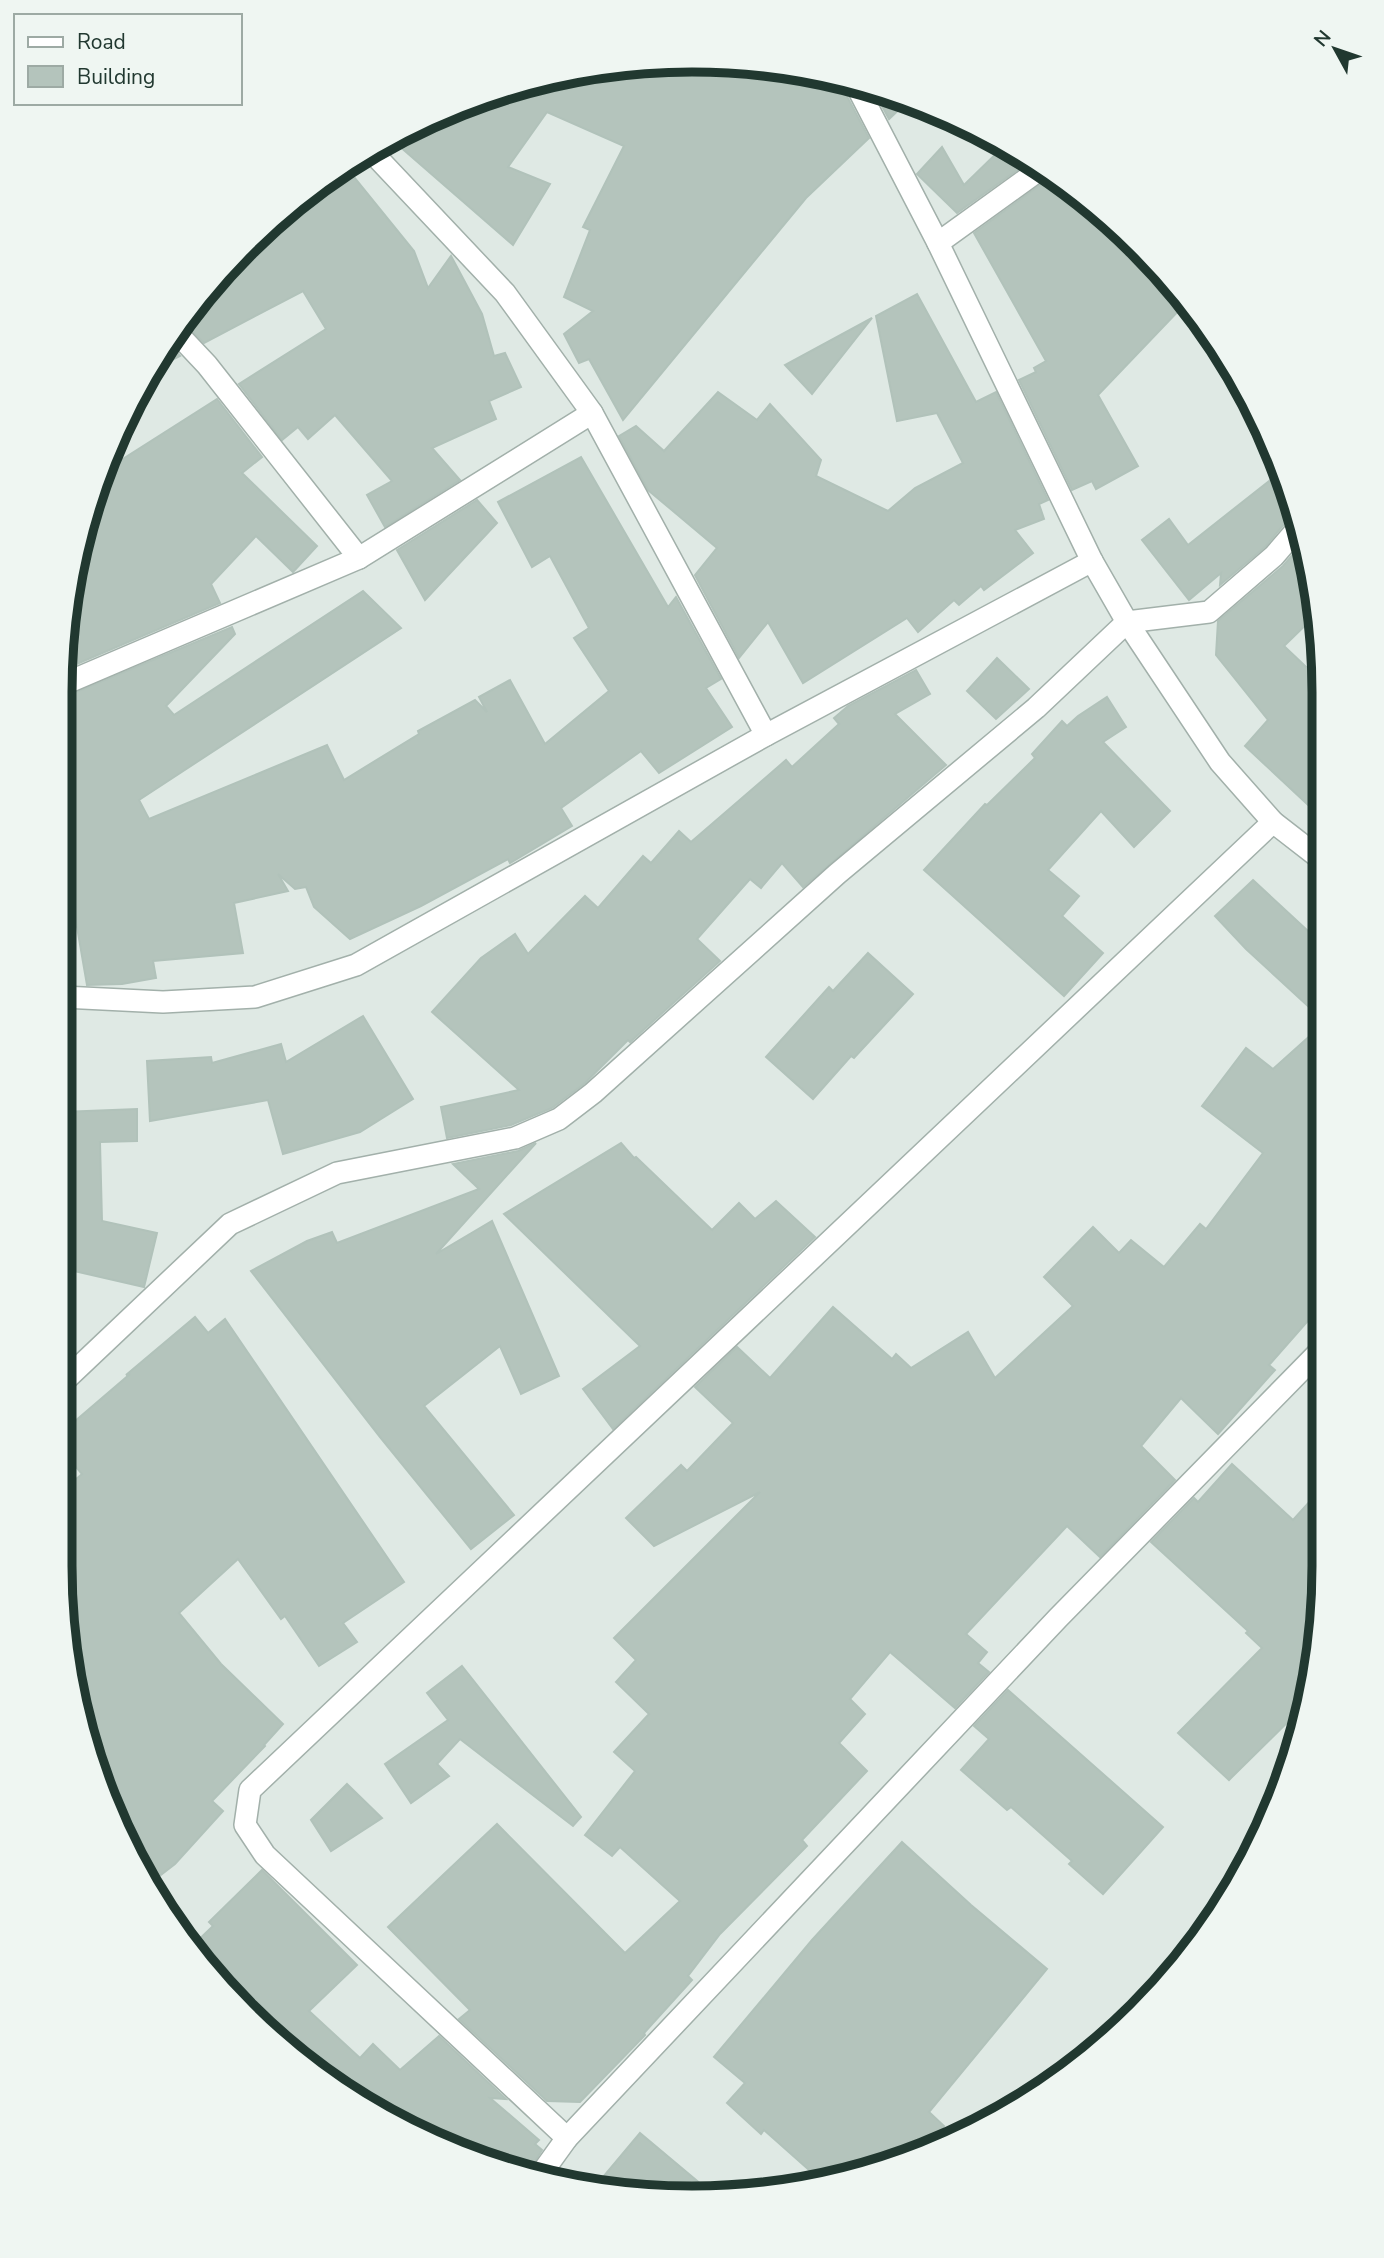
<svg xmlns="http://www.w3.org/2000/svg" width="1384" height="2258" font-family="'Nunito Sans',sans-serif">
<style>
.building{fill:#b4c4bc;stroke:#b1c2ba;stroke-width:2}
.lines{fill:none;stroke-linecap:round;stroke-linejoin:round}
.minor-casing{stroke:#a2b0aa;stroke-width:24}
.minor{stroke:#fff;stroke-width:21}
.rim{fill:none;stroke:#213830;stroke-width:9}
</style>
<rect width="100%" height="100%" fill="#dfe9e4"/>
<g class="building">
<path d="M 733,61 L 841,79 L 842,87 L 869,138 L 806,198 L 623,420 L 589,359 L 579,363 L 564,334 L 593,311 L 564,297 L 590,230 L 583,227 L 624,146 L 547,112 L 508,167 L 550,184 L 513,245 L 390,138 L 423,123 L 431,132 L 442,114 L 488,93 L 609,65 Z"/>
<path d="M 872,87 L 878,89 L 908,101 L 889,119 Z"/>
<path d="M 1005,145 L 1030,161 L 957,213 L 917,174 L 942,147 L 964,185 Z"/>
<path d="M 345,166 L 414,251 L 428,288 L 451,256 L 482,314 L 494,356 L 505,353 L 521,387 L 489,401 L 496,419 L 432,448 L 460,480 L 385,527 L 367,495 L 392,481 L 335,415 L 308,439 L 298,427 L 282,440 L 239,384 L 326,329 L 303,291 L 204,343 L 182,321 L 190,307 L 275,217 Z"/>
<path d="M 1051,177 L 1061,188 L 1066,183 L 1077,190 L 1168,275 L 1187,302 L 1098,395 L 1138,466 L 1096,489 L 1092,481 L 1072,490 L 1019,380 L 1036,372 L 1034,368 L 1046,361 L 974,233 Z"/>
<path d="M 917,294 L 976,402 L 996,392 L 1048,500 L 1039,504 L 1044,519 L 1015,530 L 1033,553 L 984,590 L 981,586 L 959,605 L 954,600 L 918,632 L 907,618 L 803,683 L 768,622 L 739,658 L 695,575 L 717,548 L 648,490 L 619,436 L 636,426 L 664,451 L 718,392 L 757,420 L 770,404 L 821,460 L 816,476 L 888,511 L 915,488 L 963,463 L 937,413 L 897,421 L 876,316 Z"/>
<path d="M 872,318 L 812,394 L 785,365 Z"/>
<path d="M 169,344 L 180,356 L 154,369 Z"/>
<path d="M 217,399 L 262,457 L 242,473 L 317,546 L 293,572 L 256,536 L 211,584 L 220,603 L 65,669 L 65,610 L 101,473 Z"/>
<path d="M 581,457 L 668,607 L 676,597 L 721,679 L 706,688 L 732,727 L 659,773 L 641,751 L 561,808 L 572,826 L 510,863 L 508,859 L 421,906 L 350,939 L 314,907 L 306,887 L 295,889 L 278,874 L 288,891 L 234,903 L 243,953 L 153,961 L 156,978 L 122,984 L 87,985 L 72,898 L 70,898 L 69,888 L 63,889 L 64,697 L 232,627 L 235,634 L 166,706 L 174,715 L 363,591 L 401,628 L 139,800 L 149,819 L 327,745 L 344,780 L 419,734 L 418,731 L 475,700 L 487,712 L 479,697 L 510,680 L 545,744 L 609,691 L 574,638 L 589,628 L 550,556 L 532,567 L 498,502 Z"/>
<path d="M 1283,470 L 1291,489 L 1296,514 L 1289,518 L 1265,547 L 1220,585 L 1221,573 L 1189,600 L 1142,540 L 1169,519 L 1188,545 Z"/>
<path d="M 477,500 L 497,523 L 425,600 L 397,550 Z"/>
<path d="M 1302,544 L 1316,615 L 1284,646 L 1323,683 L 1322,818 L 1245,746 L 1268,720 L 1216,655 L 1218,621 L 1283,566 Z"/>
<path d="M 997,658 L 1029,689 L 996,719 L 967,691 Z"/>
<path d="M 916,670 L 930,694 L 895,714 L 946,765 L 803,887 L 782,863 L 761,888 L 750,879 L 697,939 L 720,961 L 630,1042 L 628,1040 L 585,1083 L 552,1108 L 511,1125 L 447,1138 L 441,1107 L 519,1090 L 432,1012 L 481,958 L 515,934 L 528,954 L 585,896 L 598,908 L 643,856 L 651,863 L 679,831 L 691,842 L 786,760 L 792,767 L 839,724 L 834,718 L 848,706 Z"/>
<path d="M 1107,697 L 1126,727 L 1103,742 L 1170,811 L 1134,847 L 1101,811 L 1048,870 L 1079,896 L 1062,916 L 1103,953 L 1064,996 L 924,870 L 985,804 L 987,805 L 1035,758 L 1032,754 L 1062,721 L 1067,726 L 1078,716 Z"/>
<path d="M 1253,880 L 1322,944 L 1322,1019 L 1246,949 L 1215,916 Z"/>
<path d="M 868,953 L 913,994 L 854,1058 L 851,1056 L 813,1099 L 766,1057 L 829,987 L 833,991 Z"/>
<path d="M 363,1016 L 413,1099 L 360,1132 L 283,1154 L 268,1100 L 150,1121 L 147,1061 L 211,1057 L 212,1063 L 281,1044 L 286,1062 Z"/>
<path d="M 1322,1025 L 1320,1307 L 1269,1365 L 1275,1370 L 1218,1434 L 1181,1398 L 1141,1446 L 1175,1480 L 1100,1557 L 1067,1526 L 966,1634 L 987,1652 L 978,1663 L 989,1672 L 955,1708 L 890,1652 L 850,1699 L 865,1714 L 839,1743 L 867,1771 L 802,1840 L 807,1846 L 720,1934 L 688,1976 L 692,1980 L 644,2033 L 645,2035 L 580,2102 L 547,2101 L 459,2019 L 470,2010 L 388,1927 L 497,1824 L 625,1953 L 680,1901 L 620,1847 L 612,1856 L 585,1835 L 635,1771 L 614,1752 L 649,1714 L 616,1682 L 636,1660 L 614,1638 L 760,1492 L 654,1546 L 626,1518 L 681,1465 L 687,1471 L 733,1423 L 695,1387 L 737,1347 L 770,1378 L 833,1307 L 892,1359 L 896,1354 L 911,1368 L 968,1332 L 995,1378 L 1073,1306 L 1044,1277 L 1093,1227 L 1119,1253 L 1131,1240 L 1164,1267 L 1200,1224 L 1206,1229 L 1263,1153 L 1202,1106 L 1246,1048 L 1273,1069 Z"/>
<path d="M 137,1109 L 137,1141 L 100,1142 L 102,1221 L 157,1233 L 144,1287 L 61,1268 L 62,1112 Z"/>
<path d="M 536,1143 L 436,1254 L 492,1221 L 559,1376 L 521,1394 L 500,1346 L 424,1406 L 514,1515 L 471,1549 L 380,1437 L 251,1271 L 307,1241 L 332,1232 L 337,1243 L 479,1189 L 453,1164 L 518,1151 Z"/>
<path d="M 621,1143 L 634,1158 L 636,1157 L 712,1230 L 739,1203 L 755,1219 L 776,1201 L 815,1237 L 613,1429 L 583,1389 L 640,1346 L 504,1214 Z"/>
<path d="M 195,1317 L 208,1333 L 225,1319 L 404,1582 L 343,1623 L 357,1642 L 319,1666 L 285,1616 L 281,1619 L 238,1559 L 179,1613 L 221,1664 L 283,1724 L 264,1745 L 265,1746 L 212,1801 L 223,1811 L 175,1864 L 153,1881 L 93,1769 L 60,1566 L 60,1524 L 74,1513 L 60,1493 L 82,1474 L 60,1448 L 60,1434 L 130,1374 L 126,1375 Z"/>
<path d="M 1232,1464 L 1293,1520 L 1320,1490 L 1319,1648 L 1304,1706 L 1229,1780 L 1178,1733 L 1262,1648 L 1246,1633 L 1248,1631 L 1151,1542 L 1194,1498 L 1198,1502 Z"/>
<path d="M 462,1666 L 581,1817 L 573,1826 L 460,1739 L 437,1764 L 449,1776 L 411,1803 L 385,1764 L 448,1720 L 427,1693 Z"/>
<path d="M 1008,1690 L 1163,1827 L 1103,1894 L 1069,1864 L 1072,1861 L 1011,1807 L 1007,1810 L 961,1770 L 989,1739 L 974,1726 Z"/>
<path d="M 347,1784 L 382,1818 L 331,1851 L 311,1820 Z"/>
<path d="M 902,1842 L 971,1905 L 1047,1969 L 929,2112 L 944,2126 L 920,2153 L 895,2165 L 818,2178 L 764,2130 L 761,2134 L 727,2103 L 745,2083 L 714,2057 L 812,1940 Z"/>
<path d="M 262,1870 L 357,1965 L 309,2011 L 360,2058 L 373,2044 L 400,2070 L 439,2036 L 506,2099 L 490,2098 L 539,2140 L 535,2144 L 542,2150 L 528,2172 L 489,2165 L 307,2068 L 190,1951 L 189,1949 L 213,1926 L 209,1922 Z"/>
<path d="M 640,2133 L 714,2195 L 692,2198 L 598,2183 Z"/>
</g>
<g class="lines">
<defs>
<g id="minor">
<path d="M 854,81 L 938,243 L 1092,561 L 1127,622 L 1220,762 L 1273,822 L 1322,860"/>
<path d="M 369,149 L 505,293 L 592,413 L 766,735"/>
<path d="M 938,243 L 1042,168"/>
<path d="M 176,332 L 207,365 L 359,558"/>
<path d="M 64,684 L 359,558 L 592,413"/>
<path d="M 63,997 L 163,1002 L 255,997 L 356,965 L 766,735 L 1092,561"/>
<path d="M 61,1384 L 230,1224 L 337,1173 L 515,1138 L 559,1119 L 593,1093 L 837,874 L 1036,708 L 1127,622 L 1209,612 L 1274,556 L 1299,527"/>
<path d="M 567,2138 L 265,1855 L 245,1825 L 250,1790 L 1273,822"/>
<path d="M 541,2174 L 567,2138 L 1058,1618 L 1320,1351"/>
</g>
</defs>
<use href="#minor" class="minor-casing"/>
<use href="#minor" class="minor"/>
</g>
<path d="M0 0H1384V2258H0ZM692 72H692A620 620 0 0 1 1312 692V1566A620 620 0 0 1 692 2186H692A620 620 0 0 1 72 1566V692A620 620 0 0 1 692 72Z" fill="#eff6f2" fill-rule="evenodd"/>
<path class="rim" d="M692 72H692A620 620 0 0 1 1312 692V1566A620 620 0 0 1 692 2186H692A620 620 0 0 1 72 1566V692A620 620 0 0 1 692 72Z"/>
<rect x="14" y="14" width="228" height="91" fill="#eff6f2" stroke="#9daaa4" stroke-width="2"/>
<rect x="28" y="37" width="35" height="10" fill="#ffffff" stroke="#9daaa4" stroke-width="2"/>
<text x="77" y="49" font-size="21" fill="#213830">Road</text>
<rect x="28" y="66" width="35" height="21" fill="#b4c4bc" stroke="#9daaa4" stroke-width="2"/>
<text x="77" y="84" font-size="21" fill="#213830">Building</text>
<g transform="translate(1335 49) rotate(310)" stroke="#eff6f2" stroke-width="5" paint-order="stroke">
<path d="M0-5L12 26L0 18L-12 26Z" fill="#213830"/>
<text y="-10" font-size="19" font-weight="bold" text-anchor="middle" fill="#213830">N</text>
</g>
</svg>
